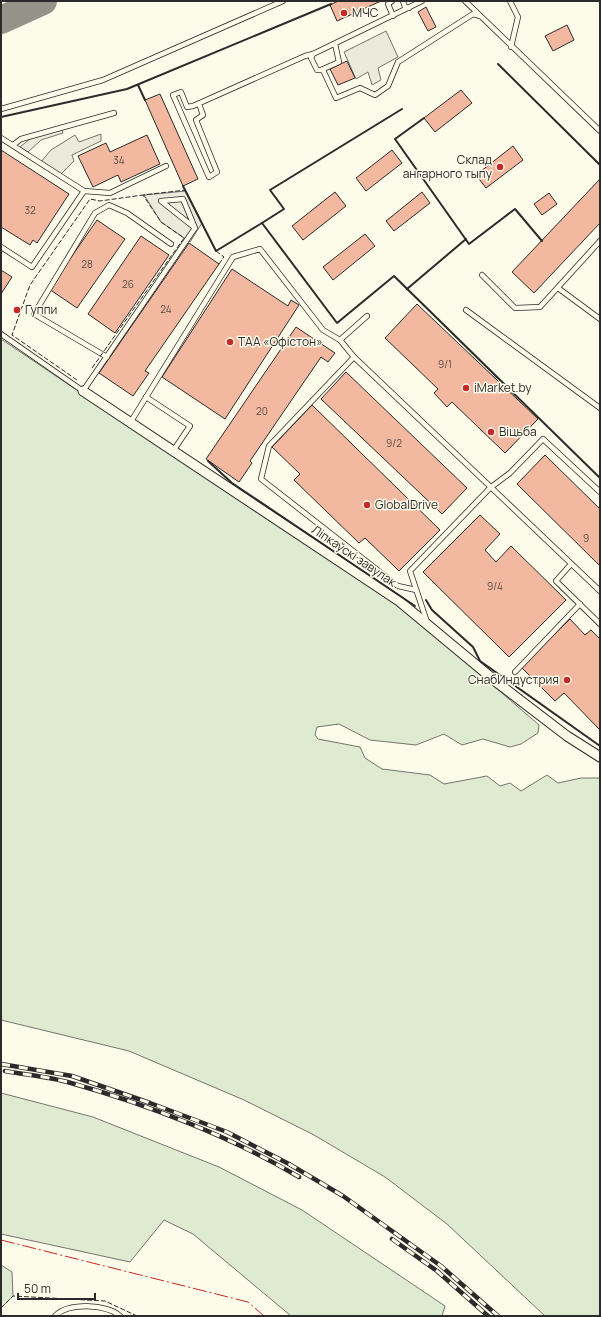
<svg xmlns="http://www.w3.org/2000/svg" width="601" height="1317" font-family="Manrope,sans-serif">
<style>
.green{fill:#deebd1;stroke:#74746e}
.parking{fill:#eceadb;stroke:#74746e}
.lines{fill:none;stroke-linecap:round;stroke-linejoin:round}
.taxiway{stroke:#94938a;stroke-width:28}
.building{fill:#f2b8a0;stroke:#2b2b2b}
.lane-casing{stroke:#2b2b2b;stroke-width:6}
.street-casing{stroke:#2b2b2b;stroke-width:11}
.lane{stroke:#fdfbea;stroke-width:4.5}
.street{stroke:#fdfbea;stroke-width:9}
.rail-casing{stroke:#2b2b2b;stroke-width:4.5}
.rail{stroke:#fdfbea;stroke-width:3;stroke-dasharray:9;stroke-linecap:butt}
.fence{stroke:#2b2b2b;stroke-width:1;stroke-dasharray:5 2;stroke-linecap:butt}
.wall{stroke:#2b2b2b;stroke-width:2}
.power{stroke:#c62828;stroke-width:1;stroke-dasharray:14 3 2 3;stroke-linecap:butt}
.poi-dot{fill:#c62828;stroke:#fdfbea;stroke-width:1.5}
.labels{text-anchor:middle;stroke-width:3;stroke-linejoin:round;paint-order:stroke}
.number-label{font-size:10px;fill:#5d4e48}
.poi-label{font-size:12px;fill:#2b2b2b;stroke:#fdfbea;text-anchor:start}
.street-label{font-size:12px;fill:#2b2b2b;stroke:#fdfbea}
</style>
<rect width="100%" height="100%" fill="#fdfbea"/>
<g class="green">
<path d="M 1,339 L 414,617 L 539,725 L 538,733 L 521,744 L 510,747 L 483,739 L 462,745 L 444,734 L 416,745 L 370,740 L 339,724 L 317,727 L 315,735 L 318,739 L 360,747 L 365,758 L 382,769 L 430,775 L 444,784 L 487,776 L 500,786 L 510,783 L 521,791 L 547,775 L 558,783 L 581,778 L 600,778 L 600,1316 L 545,1316 L 447,1224 L 385,1177 L 314,1135 L 244,1100 L 129,1051 L 1,1020 Z"/>
<path d="M 1,1093 L 93,1117 L 219,1167 L 302,1210 L 445,1306 L 442,1316 L 291,1316 L 193,1234 L 164,1220 L 130,1262 L 1,1234 Z"/>
<path d="M 1,1265 L 12,1272 L 13,1296 L 1,1308 Z"/>
</g>
<g class="parking">
<path d="M 386,31 L 398,57 L 378,68 L 381,80 L 372,85 L 368,72 L 356,79 L 344,52 Z"/>
<path d="M 61,126 L 63,133 L 41,140 L 28,152 L 20,147 L 35,135 Z"/>
<path d="M 101,134 L 101,141 L 72,155 L 74,161 L 60,175 L 40,163 L 51,150 L 75,135 L 79,142 Z"/>
<path d="M 186,191 L 202,223 L 190,242 L 161,222 L 144,195 Z"/>
</g>
<g class="lines">
<path class="taxiway" d="M 1,20 L 43,1"/>
</g>
<g class="building">
<path d="M 338,1 L 381,1 L 337,21 L 330,5 Z"/>
<path d="M 426,7 L 436,27 L 428,31 L 418,12 Z"/>
<path d="M 567,25 L 574,40 L 553,51 L 545,36 Z"/>
<path d="M 347,61 L 355,78 L 338,85 L 330,69 Z"/>
<path d="M 461,90 L 472,103 L 435,132 L 424,118 Z"/>
<path d="M 160,94 L 198,179 L 183,186 L 145,100 Z"/>
<path d="M 147,135 L 160,164 L 121,182 L 118,175 L 93,187 L 78,156 L 106,143 L 110,152 Z"/>
<path d="M 513,146 L 523,160 L 486,188 L 476,175 Z"/>
<path d="M 1,150 L 69,194 L 37,243 L 33,240 L 30,245 L 1,227 Z"/>
<path d="M 392,150 L 402,163 L 366,191 L 356,178 Z"/>
<path d="M 600,179 L 600,223 L 534,293 L 512,272 Z"/>
<path d="M 335,192 L 346,206 L 303,240 L 292,226 Z"/>
<path d="M 422,192 L 430,203 L 394,231 L 386,221 Z"/>
<path d="M 549,193 L 557,204 L 542,215 L 534,204 Z"/>
<path d="M 97,220 L 125,239 L 77,308 L 49,289 Z"/>
<path d="M 365,234 L 375,246 L 333,280 L 323,267 Z"/>
<path d="M 141,236 L 169,255 L 115,333 L 88,314 Z"/>
<path d="M 189,243 L 219,264 L 145,371 L 149,373 L 133,396 L 99,373 Z"/>
<path d="M 232,269 L 288,306 L 291,300 L 299,305 L 225,419 L 162,377 Z"/>
<path d="M 1,270 L 12,277 L 1,294 Z"/>
<path d="M 417,304 L 538,419 L 505,453 L 452,402 L 447,407 L 434,393 L 438,389 L 385,338 Z"/>
<path d="M 296,327 L 335,353 L 328,362 L 321,357 L 250,461 L 252,463 L 239,482 L 206,459 Z"/>
<path d="M 346,372 L 467,488 L 442,514 L 321,399 Z"/>
<path d="M 312,405 L 440,530 L 399,571 L 365,538 L 359,543 L 294,480 L 300,474 L 272,447 Z"/>
<path d="M 545,455 L 600,509 L 600,566 L 517,484 Z"/>
<path d="M 480,515 L 500,534 L 485,550 L 496,562 L 511,546 L 566,600 L 509,657 L 423,572 Z"/>
<path d="M 570,619 L 585,635 L 591,630 L 600,639 L 600,730 L 564,693 L 555,701 L 521,667 Z"/>
</g>
<g class="lines">
<defs>
<g id="lane">
<path d="M 392,1 L 388,4 L 393,16"/>
<path d="M 403,1 L 405,7 L 409,8"/>
<path d="M 465,1 L 600,131"/>
<path d="M 510,1 L 518,17 L 511,47"/>
<path d="M 335,44 L 339,62 L 321,70 L 317,70 L 311,58 L 313,54 L 422,1"/>
<path d="M 323,70 L 336,98 L 360,88 L 375,95 L 388,86 L 398,62 L 473,14 L 480,16"/>
<path d="M 199,104 L 203,115 L 196,120 L 217,172 L 209,177 L 173,95 L 181,92 L 187,107 L 193,106 L 305,56 L 313,54"/>
<path d="M 1,109 L 103,80 L 283,1"/>
<path d="M 1,138 L 84,191 L 110,193 L 166,166"/>
<path d="M 13,145 L 21,139 L 114,113"/>
<path d="M 1,247 L 32,267 L 84,191"/>
<path d="M 482,275 L 515,308 L 540,307 L 600,241"/>
<path d="M 558,288 L 600,319"/>
<path d="M 466,310 L 600,408"/>
<path d="M 1,334 L 83,391 L 195,228 L 183,199 L 161,201 L 195,228"/>
<path d="M 340,340 L 367,316"/>
<path d="M 107,357 L 34,314 L 95,213 L 109,205 L 127,213 L 171,244"/>
<path d="M 354,357 L 269,446 L 261,479 L 398,586 L 416,590"/>
<path d="M 146,397 L 190,426 L 173,451"/>
<path d="M 130,423 L 233,257 L 260,249 L 323,330 L 340,340 L 354,357 L 600,591"/>
<path d="M 571,564 L 556,581 L 600,624"/>
<path d="M 427,622 L 410,571 L 490,488 L 510,473 L 543,439 L 600,492"/>
<path d="M 515,672 L 580,604"/>
<path d="M 55,1316 C 68,1302 107,1304 120,1316"/>
</g>
<path id="street" d="M 83,391 L 399,601 L 499,684 L 567,736 L 600,757"/>
</defs>
<use href="#lane" class="lane-casing"/>
<use href="#street" class="street-casing"/>
<use href="#lane" class="lane"/>
<use href="#street" class="street"/>
<defs>
<g id="rail">
<path d="M 1,1064 L 72,1076 L 150,1103 L 227,1132 L 289,1164 L 343,1196 L 441,1266 L 498,1316"/>
<path d="M 5,1071 C 27,1075 50,1077 71,1083 C 146,1104 232,1137 299,1177"/>
<path d="M 392,1239 L 437,1271 L 488,1316"/>
</g>
</defs>
<use href="#rail" class="rail-casing"/>
<use href="#rail" class="rail"/>
<g class="fence">
<path d="M 216,251 L 224,257 L 219,264"/>
<path d="M 92,368 L 184,238 L 161,222 L 143,195 L 186,190"/>
<path d="M 77,380 L 12,335 L 30,285 L 90,199 L 100,201 L 143,195"/>
<path d="M 1,1308 L 13,1296 L 105,1301 L 137,1316"/>
</g>
<g class="wall">
<path d="M 498,64 L 600,165"/>
<path d="M 138,85 L 145,100"/>
<path d="M 1,117 L 127,89 L 331,4"/>
<path d="M 424,118 L 395,139 L 469,244 L 515,209 L 542,241"/>
<path d="M 183,186 L 216,251 L 262,223 L 337,323 L 394,276 L 600,478"/>
<path d="M 262,223 L 284,209 L 270,190 L 402,109"/>
<path d="M 407,289 L 466,239"/>
<path d="M 208,461 L 232,483 L 415,606"/>
<path d="M 426,600 L 432,610 L 473,647 L 480,661 L 600,746"/>
</g>
<path class="power" d="M 1,1240 L 248,1302 L 264,1316"/>
</g>
<g class="poi-dot">
<circle cx="344" cy="13" r="4"/>
<circle cx="500" cy="167" r="4"/>
<circle cx="17" cy="310" r="4"/>
<circle cx="230" cy="342" r="4"/>
<circle cx="466" cy="388" r="4"/>
<circle cx="491" cy="432" r="4"/>
<circle cx="367" cy="505" r="4"/>
<circle cx="567" cy="680" r="4"/>
</g>
<g class="labels">
<g class="number-label">
<text x="119" y="164">34</text>
<text x="30" y="214">32</text>
<text x="87" y="268">28</text>
<text x="128" y="288">26</text>
<text x="166" y="313">24</text>
<text x="445" y="368">9/1</text>
<text x="262" y="415">20</text>
<text x="394" y="447">9/2</text>
<text x="586" y="542">9</text>
<text x="495" y="590">9/4</text>
</g>
<g class="poi-label">
<text x="352" y="17">МЧС</text>
<text x="492" y="164" text-anchor="end">Склад<tspan x="492" dy="14">ангарного тыпу</tspan></text>
<text x="25" y="314">Гуппи</text>
<text x="238" y="346">ТАА «Офістон»</text>
<text x="474" y="392">iMarket.by</text>
<text x="499" y="436">Віцьба</text>
<text x="375" y="509">GlobalDrive</text>
<text x="559" y="684" text-anchor="end">СнабИндустрия</text>
</g>
<g class="street-label">
<text transform="translate(354 556) rotate(34)" y="4">Ліпкаўскі завулак</text>
</g>
</g>
<rect width="601" height="1317" fill="none" stroke="#2b2b2b" stroke-width="4"/>
<path d="M18 1293v6h77v-6" fill="none" stroke="#2b2b2b" stroke-width="2"/>
<text x="24" y="1293" font-size="12" fill="#2b2b2b" stroke="#fdfbea" stroke-width="3" paint-order="stroke">50 m</text>
</svg>
